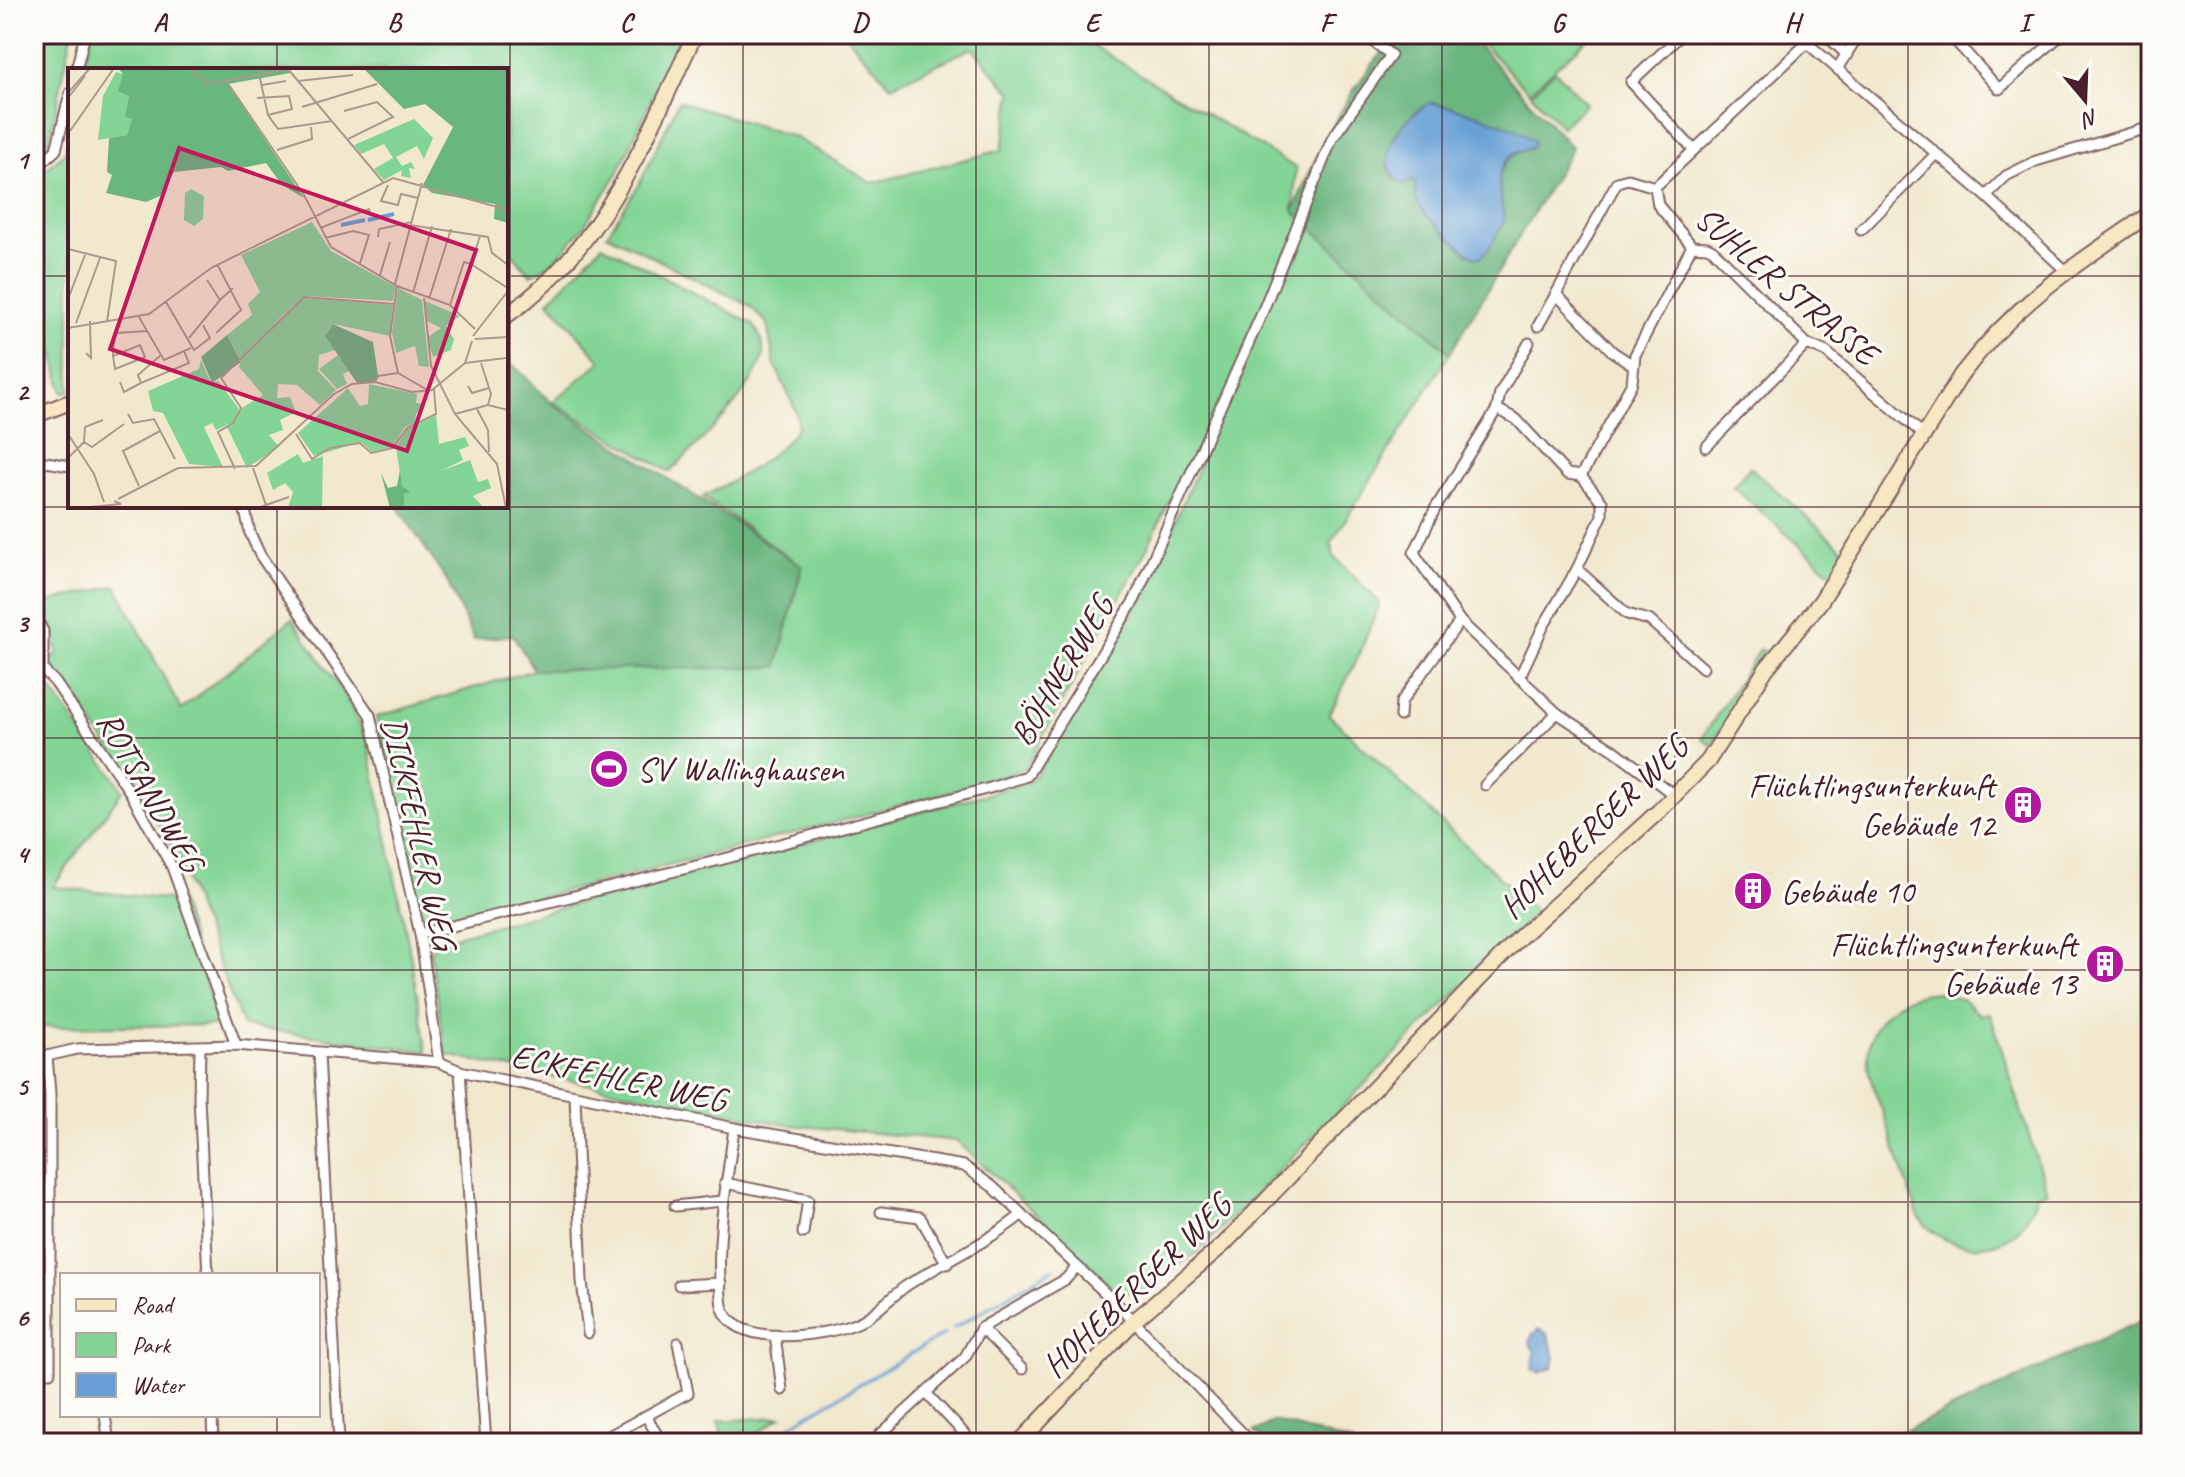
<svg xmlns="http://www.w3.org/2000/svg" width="2185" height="1477" font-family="Caveat,sans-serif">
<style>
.green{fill:#83d596;stroke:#667a60;stroke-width:2}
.forest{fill:#6ab67f;stroke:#5a6a55;stroke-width:2;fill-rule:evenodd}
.water{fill:#67a0d6;stroke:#586080;stroke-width:2}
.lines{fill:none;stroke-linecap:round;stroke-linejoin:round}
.stream{stroke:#67a0d6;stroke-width:3}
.street-casing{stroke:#846564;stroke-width:13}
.secondary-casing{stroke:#846564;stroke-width:18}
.street{stroke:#fff;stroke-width:9}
.secondary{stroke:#f7e8c3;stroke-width:14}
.grid{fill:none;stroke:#4a1f2b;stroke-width:2;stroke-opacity:0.55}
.labels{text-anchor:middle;stroke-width:6;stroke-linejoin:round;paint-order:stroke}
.street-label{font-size:34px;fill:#4a1f2b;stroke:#fdfcf7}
.poi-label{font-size:34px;fill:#4a1f2b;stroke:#fdfcf7;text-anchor:start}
.inset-river{fill:none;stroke:#67a0d6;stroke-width:4}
.inset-road{fill:none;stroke:#ae988d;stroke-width:2}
.view{fill:#c2185b;fill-opacity:0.15;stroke:#c2185b;stroke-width:4}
.inset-edge{fill:none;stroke:#4a1f2b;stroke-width:4}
.neatline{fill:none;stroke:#4a1f2b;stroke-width:3}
.grid-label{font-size:26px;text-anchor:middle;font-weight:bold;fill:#4a1f2b}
</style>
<rect width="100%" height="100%" fill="#fdfcf7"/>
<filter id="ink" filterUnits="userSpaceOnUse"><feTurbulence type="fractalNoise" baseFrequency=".0125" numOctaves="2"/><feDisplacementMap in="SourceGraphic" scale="16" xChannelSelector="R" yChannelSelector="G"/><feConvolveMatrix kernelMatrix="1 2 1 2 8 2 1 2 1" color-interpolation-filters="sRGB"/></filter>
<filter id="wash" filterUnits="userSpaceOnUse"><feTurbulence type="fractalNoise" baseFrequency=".006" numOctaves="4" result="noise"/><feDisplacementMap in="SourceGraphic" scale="32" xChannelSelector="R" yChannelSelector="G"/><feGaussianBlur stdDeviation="1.8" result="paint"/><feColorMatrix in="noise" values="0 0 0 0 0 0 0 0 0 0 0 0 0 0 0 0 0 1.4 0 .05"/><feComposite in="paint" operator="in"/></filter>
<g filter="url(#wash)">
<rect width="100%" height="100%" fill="#f1e8ce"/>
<g class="green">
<path d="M 34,34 L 72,34 L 48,146 L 34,158 Z"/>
<path d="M 91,34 L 681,34 L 618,173 L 582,229 L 552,263 L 531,275 L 506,247 L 506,70 L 83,70 Z"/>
<path d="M 845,34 L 1075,34 L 1072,39 L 1090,44 L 1296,168 L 1293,211 L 1450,353 L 1331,543 L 1334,557 L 1380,603 L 1358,657 L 1329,715 L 1536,912 L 1201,1249 L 1143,1293 L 1115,1292 L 1084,1259 L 957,1141 L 781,1124 L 446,1055 L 430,952 L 437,941 L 1028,783 L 1037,773 L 1141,599 L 1204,454 L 1179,481 L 1145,552 L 1025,769 L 990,781 L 841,821 L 424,927 L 376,717 L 534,670 L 777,667 L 802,566 L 703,497 C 739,477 773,461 798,427 L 796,411 L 774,363 L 767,323 L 750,306 L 607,234 L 639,185 L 679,101 L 796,138 L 872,183 L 1002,150 L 1012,93 L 972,48 L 891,86 Z"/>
<path d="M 1473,34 L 1593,34 L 1529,92 Z"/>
<path d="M 1555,70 L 1586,104 L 1562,127 L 1531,94 Z"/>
<path d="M 70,129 L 70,391 L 63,393 L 50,337 L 34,340 L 34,180 L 65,152 Z"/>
<path d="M 602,245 L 753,324 C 759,333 766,347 762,359 C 749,397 698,443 670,472 L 553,402 L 601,361 L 549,301 Z"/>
<path d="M 1750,467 L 1846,552 L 1836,577 L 1733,487 Z"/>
<path d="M 116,586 L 181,710 L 292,619 L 346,697 L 368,742 L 409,948 L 427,1052 L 243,1026 L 176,855 L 136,785 L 46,660 L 58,655 L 49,613 L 44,603 Z"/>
<path d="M 1760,649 L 1768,654 L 1711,746 L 1702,738 Z"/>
<path d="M 40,674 L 123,790 L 53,887 L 180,901 L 218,1025 L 34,1027 L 34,680 Z"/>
<path d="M 1938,992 L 1963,1000 L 1980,1015 L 1990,1013 L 2047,1192 L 2037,1194 C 2032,1209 2027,1222 2015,1233 C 1986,1257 1939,1247 1919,1217 C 1906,1181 1894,1146 1882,1110 C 1877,1096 1868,1078 1868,1063 C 1866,1020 1898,994 1938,992 Z"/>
<path d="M 781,1417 L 743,1443 L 723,1443 L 719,1421 Z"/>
</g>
<g class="forest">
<path d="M 1401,34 L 1468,34 L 1572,148 L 1450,353 L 1293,211 C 1318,151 1352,78 1401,34 ZM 1435,103 L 1457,111 L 1531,148 C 1487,159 1501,190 1504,222 L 1487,250 L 1468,254 L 1423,211 L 1417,201 L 1416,183 L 1413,179 L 1406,184 L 1396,180 L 1387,167 C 1393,132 1406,121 1435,103 Z"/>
<path d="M 506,358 L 552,403 L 802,566 L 777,667 L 534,670 L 513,635 L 474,640 L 446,579 L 397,506 L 506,506 Z"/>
<path d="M 2151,1316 L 2151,1443 L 1879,1443 Z"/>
<path d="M 1274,1421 L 1353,1443 L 1268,1443 L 1254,1432 Z"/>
</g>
<g class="water">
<path d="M 1430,103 C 1448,104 1526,128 1535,143 L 1531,148 C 1487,157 1501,191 1504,222 L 1488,250 L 1479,258 C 1468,256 1422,214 1417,202 C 1415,196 1415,189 1416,183 L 1413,180 L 1403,184 C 1368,162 1402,117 1430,103 Z"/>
<path d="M 1539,1329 L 1548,1334 L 1555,1357 L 1553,1367 L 1539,1373 L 1532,1369 L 1535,1353 L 1530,1343 L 1532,1335 Z"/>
</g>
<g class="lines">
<g class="stream">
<path d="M 954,1328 L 1054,1268"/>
<path d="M 791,1425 L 944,1334"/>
<path d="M 760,1443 L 783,1429"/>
</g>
</g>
</g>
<g filter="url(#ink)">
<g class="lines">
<defs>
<g id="street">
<path d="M 1682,34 L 1631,82 L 1693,149"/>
<path d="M 1825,34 L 1847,55"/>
<path d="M 1949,34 L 1999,89 L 2062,34"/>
<path d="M 1807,43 L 1816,34"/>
<path d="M 1837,69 L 1859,34"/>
<path d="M 76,70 L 85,34"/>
<path d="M 34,170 L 56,150 L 70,93"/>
<path d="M 1655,187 L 1807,43 L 1986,196 L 2066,271"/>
<path d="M 1986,196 L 2006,176 L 2036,161 L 2151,127"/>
<path d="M 1861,230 L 1936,154"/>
<path d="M 1538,326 L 1556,294"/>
<path d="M 1529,343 L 1500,393 L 1497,409 L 1435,509 L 1414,553 L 1460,621 L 1557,713 L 1614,750 L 1674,795"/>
<path d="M 1633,365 L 1613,352 L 1556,294 L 1617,182 L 1628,179 L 1655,187 L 1658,205 L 1692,246 L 1707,247 L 1713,250 L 1807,344 L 1826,352 L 1924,435"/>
<path d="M 1497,409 L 1516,419 L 1567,474 L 1581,476"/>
<path d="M 1706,447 L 1807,344"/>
<path d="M 34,460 L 70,466"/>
<path d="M 244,506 L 250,533 L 260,555 L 370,715 L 420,934 L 439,1062"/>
<path d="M 1577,569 L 1602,516 L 1602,502 L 1581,476 L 1632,383 L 1635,355 L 1692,246"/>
<path d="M 34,614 L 43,631 L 43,670 L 55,682 L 130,792 L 172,867 L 236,1045"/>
<path d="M 1519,678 L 1543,627 L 1577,569 L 1627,614 L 1649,620 L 1703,668"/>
<path d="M 1400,716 L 1401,702 L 1460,621"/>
<path d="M 1485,785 L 1557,713"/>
<path d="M 420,934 L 720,860 L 990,788 L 1027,776 L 1135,599 L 1262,313 L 1332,139 L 1391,55 L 1363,34"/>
<path d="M 200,1047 L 199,1098 L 208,1275"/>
<path d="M 34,1053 L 47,1056 L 77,1049 L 236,1045 L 439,1062 L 460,1071 L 734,1128 L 964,1166 L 993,1187 L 1119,1306 L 1252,1443"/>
<path d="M 319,1053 L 339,1443"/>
<path d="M 460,1071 L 486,1443"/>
<path d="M 575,1095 L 582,1281 L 588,1333"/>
<path d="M 734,1128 C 728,1179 717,1227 720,1279 C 721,1289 720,1300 723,1309 C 737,1348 822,1336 852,1325 C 873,1318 889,1298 906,1286 C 945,1261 982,1246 1020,1216"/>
<path d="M 725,1183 L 808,1200 L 803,1233"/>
<path d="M 675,1206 L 722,1201"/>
<path d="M 881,1212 L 920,1217 L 947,1264"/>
<path d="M 679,1285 L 721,1283"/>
<path d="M 981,1328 L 1022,1369"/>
<path d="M 775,1335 L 782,1390"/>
<path d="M 34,1372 L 50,1372 L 50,1094 L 47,1056"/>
<path d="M 927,1394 L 973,1443"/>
<path d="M 105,1415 L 109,1443"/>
<path d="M 212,1415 L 213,1443"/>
<path d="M 646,1416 L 662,1443"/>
<path d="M 596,1443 L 688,1393 L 678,1343"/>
<path d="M 871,1443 L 965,1357 L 981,1328 L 1066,1279 L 1076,1267"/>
</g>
<g id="secondary">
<path d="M 506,316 C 604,248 646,138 695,34"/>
<path d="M 34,416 L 70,402"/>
<path d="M 1019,1443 L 1134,1321 L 1223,1245 L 1520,937 L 1659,811 L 1708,761 L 1766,669 L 1821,601 L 1961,375 C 2017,301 2076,264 2151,213"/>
</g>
</defs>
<use href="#street" class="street-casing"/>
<use href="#secondary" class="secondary-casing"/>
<use href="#street" class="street"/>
<use href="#secondary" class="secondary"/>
</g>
</g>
<path class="grid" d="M 277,34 L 277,70M 510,34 L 510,1443M 743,34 L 743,1443M 976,34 L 976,1443M 1209,34 L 1209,1443M 1442,34 L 1442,1443M 1675,34 L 1675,1443M 1908,34 L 1908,1443M 34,276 L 70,276M 506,276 L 2151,276M 277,506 L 277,1275M 34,507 L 2151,507M 34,738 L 2151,738M 34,970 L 2151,970M 34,1202 L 2151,1202M 277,1415 L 277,1443"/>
<defs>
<symbol id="stadium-disc" viewBox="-11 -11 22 22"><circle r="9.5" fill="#b5179e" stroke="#fdfcf7"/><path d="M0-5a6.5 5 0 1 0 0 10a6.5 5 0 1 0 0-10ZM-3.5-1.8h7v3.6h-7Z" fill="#fff"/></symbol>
<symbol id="building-disc" viewBox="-11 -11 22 22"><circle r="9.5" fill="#b5179e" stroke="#fdfcf7"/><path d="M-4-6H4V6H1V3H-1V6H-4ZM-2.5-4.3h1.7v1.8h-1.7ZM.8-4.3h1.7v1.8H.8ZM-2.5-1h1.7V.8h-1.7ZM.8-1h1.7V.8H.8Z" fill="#fff"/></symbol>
</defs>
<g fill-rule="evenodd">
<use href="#stadium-disc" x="587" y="747" width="44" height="44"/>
<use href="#building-disc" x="2001" y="783" width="44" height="44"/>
<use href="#building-disc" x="1731" y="869" width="44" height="44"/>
<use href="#building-disc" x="2083" y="942" width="44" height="44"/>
</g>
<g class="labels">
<g class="street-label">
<text transform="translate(1787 285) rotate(40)" y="12">SUHLER STRASSE</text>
<text transform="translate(1061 670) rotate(-59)" y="12">BÖHNERWEG</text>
<text transform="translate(151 791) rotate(60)" y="12">ROTSANDWEG</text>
<text transform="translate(1593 826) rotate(-44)" y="12">HOHEBERGER WEG</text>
<text transform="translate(420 833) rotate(77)" y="12">DICKFEHLER WEG</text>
<text transform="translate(619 1077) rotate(12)" y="12">ECKFEHLER WEG</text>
<text transform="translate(1136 1285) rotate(-44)" y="12">HOHEBERGER WEG</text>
</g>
<g class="poi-label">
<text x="637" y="781">SV Wallinghausen</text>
<text x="1995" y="797" text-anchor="end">Flüchtlingsunterkunft<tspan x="1995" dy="39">Gebäude 12</tspan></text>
<text x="1781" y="903">Gebäude 10</text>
<text x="2077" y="956" text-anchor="end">Flüchtlingsunterkunft<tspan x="2077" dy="39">Gebäude 13</tspan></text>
</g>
</g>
<g transform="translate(68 68)">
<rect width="440" height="440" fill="#f1e8ce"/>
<path d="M 48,4 L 55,6 L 61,28 L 58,49 L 65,50 L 59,67 L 30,72 L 35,28 ZM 346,51 L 365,70 L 356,91 L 349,78 L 328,89 L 334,98 L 343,94 L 347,101 L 341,100 L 343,110 L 333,108 L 334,102 L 316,112 L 306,101 L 325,90 L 316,76 L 293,86 L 286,77 ZM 123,121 L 136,128 L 135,151 L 126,158 L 116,152 L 117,125 ZM 244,154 L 263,183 L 328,219 L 325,233 L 236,228 L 199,262 L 236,230 L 325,237 L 322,268 L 265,256 L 257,268 L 267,282 L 251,287 L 250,303 L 268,322 L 252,337 L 229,317 L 210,316 L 209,330 L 222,329 L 228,344 L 212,352 L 215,362 L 201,367 L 211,379 L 179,400 L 159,359 L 174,340 L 195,327 L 171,299 L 173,293 L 159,267 L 184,247 L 180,236 L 192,224 L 173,187 ZM 330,220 L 354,232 L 361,299 L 351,298 L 347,278 L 328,285 L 324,265 ZM 357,233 L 392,248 L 378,258 L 386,271 L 383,282 L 365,289 L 359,270 L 373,260 L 357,252 ZM 270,287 L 283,302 L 275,306 L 279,316 L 269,321 L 251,301 ZM 133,292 L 143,315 L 150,313 L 171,341 L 165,354 L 148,362 L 144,355 L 136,359 L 155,399 L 121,396 L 95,345 L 85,343 L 80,323 L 131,301 ZM 301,316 L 349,326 L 348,335 L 356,336 L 354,345 L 348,345 L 347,355 L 337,359 L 325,379 L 304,384 L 293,374 L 246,388 L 230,365 L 280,320 L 292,338 L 300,336 ZM 368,347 L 371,376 L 397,369 L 401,378 L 391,382 L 395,392 L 373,403 L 402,392 L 410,414 L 420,411 L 423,420 L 405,428 L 416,440 L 336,440 L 336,425 L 341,424 L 334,418 L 328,379 L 339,361 ZM 230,386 L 235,395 L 255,388 L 254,440 L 220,440 L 225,424 L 217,415 L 205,422 L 199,405 Z" fill="#83d596"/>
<path d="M 50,0 L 223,0 L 222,5 L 160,16 L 236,130 L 214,117 L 198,95 L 160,103 L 153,99 L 106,104 L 92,128 L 78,134 L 38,125 L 44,107 L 39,104 L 41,70 L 59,67 L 64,51 L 57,49 L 61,28 L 50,23 L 55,6 ZM 295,0 L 440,0 L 440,155 L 426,151 L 427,136 L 364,125 L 355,117 L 385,59 L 357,36 L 336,41 ZM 265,256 L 305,274 L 310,308 L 306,314 L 289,315 L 257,268 ZM 159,267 L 173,294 L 144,315 L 133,289 ZM 332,402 L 334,418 L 342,424 L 336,426 L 336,440 L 322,440 L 313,405 L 320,420 L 329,418 Z" fill="#6ab67f"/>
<path class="inset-river" d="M 300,152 L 326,146M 273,157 L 297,152"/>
<path class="inset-road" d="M 120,0 L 141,16 L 226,0M 220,1 L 315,114M 191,6 L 200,47 L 210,61 L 264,53M 157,11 L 236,127 L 263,179 L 329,218 L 382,237 L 407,261M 230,13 L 285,7M 194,17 L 218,13M 0,25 L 22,0M 0,30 L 17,8M 189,30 L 221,28 L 224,41 L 200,47M 234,39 L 309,16M 276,43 L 309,34 L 325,49 L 280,71M 2,63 L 46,0M 209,82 L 244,71 L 243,59M 320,117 L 313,133 L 330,137 L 333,126 L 350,130M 342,157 L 420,169 L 424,185 L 440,197M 252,160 L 301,141 L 302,145M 310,169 L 311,161 L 344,154M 257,170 L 285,163 L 301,167 L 292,195M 0,181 L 48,193 L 39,254M 403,196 L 438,219M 312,207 L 322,174M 139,212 L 152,232 L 165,220M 327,216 L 354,115M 329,218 L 322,268 L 330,305M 345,225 L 364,158M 356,230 L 363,298 L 387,346 L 429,396 L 438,440M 0,231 L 17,187M 361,231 L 383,161M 98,234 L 126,282 L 142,270 L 135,257M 382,237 L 396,194 L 403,196 L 412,168M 71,249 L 96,292 L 123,280M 8,255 L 32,190M 0,260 L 81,246 L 143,200 L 325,110 L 440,142M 148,265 L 173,242 L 149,196M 405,268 L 440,223M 121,270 L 152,232M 407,271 L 440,269M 18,285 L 23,290 L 22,253M 93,287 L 70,307 L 73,315 L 121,295 L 116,283M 45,288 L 72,277 L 77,289 L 47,301 L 45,288 L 45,281 L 48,265 L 79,263M 397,295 L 438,290M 413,295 L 423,326 L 420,337M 52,314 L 56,324 L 73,315M 307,314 L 310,308 L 330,305 L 361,323M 400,318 L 404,325 L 421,320M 409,341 L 420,362 L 421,384M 60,346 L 65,355 L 86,351 L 107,391M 387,346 L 420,337 L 440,342M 0,366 L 26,406 L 36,434M 228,366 L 244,391 L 262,380 L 292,375 L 303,385 L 325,380 L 339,360 L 368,346 L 366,321M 16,374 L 24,379 L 56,356M 0,390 L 16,374 L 17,359 L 35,352M 185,400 L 198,437 L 190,440M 167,401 L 150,364 L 165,355 L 173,340 L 153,310 L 236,229 L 326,236M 71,418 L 55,383 L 92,363M 50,431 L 110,400 L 188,398 L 266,326 L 284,316 L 307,314 L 344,324 L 364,322 L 397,295 L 404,273M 198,437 L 221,429M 11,440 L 53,436 L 46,433"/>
<path class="view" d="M 111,80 L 408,182 L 339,383 L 42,281 Z"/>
<rect width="440" height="440" class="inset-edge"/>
</g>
<rect width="2185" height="1477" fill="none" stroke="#fdfcf7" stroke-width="88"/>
<rect x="60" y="1273" width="260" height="144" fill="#fdfcf7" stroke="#b5a4a5" stroke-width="2"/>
<rect x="76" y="1299" width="40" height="12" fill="#f7e8c3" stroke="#b5a4a5" stroke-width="2"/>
<text x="132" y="1313" font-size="24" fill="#4a1f2b">Road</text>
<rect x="76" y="1333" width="40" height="24" fill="#83d596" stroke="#b5a4a5" stroke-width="2"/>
<text x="132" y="1353" font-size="24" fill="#4a1f2b">Park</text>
<rect x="76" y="1373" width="40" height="24" fill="#67a0d6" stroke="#b5a4a5" stroke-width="2"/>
<text x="132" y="1393" font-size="24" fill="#4a1f2b">Water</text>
<g transform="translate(2085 100) rotate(161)" stroke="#fdfcf7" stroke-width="6" paint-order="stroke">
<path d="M0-6L14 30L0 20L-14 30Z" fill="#4a1f2b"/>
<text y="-12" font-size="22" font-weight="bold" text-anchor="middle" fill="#4a1f2b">N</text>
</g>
<rect x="44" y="44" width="2097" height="1389" class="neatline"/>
<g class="grid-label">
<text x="160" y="31">A</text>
<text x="394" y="31">B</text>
<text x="626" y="31">C</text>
<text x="860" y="31">D</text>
<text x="1092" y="31">E</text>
<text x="1326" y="31">F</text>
<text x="1558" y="31">G</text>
<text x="1792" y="31">H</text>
<text x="2024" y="31">I</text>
<text x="22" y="169">1</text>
<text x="22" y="400">2</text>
<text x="22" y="632">3</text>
<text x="22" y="863">4</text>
<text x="22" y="1095">5</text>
<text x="22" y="1326">6</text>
</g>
</svg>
